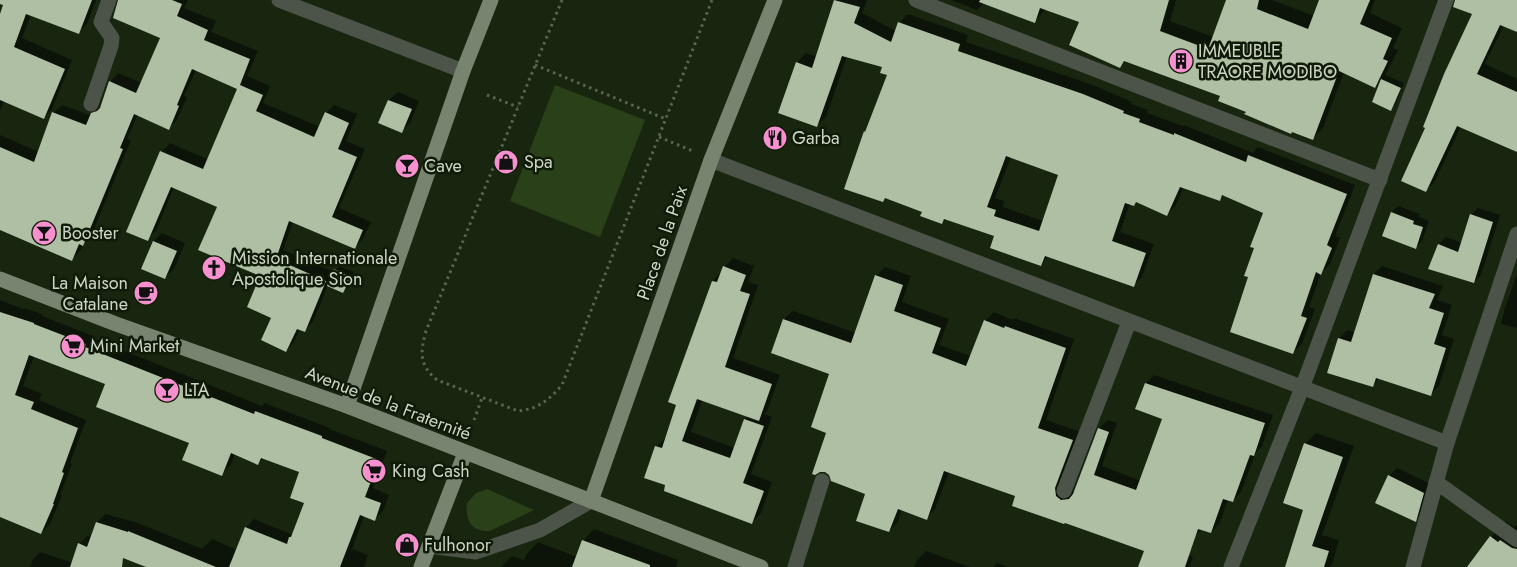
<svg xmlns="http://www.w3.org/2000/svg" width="1517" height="567" font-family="Jost,sans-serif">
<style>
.green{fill:#2a4019}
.shadow{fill:#0007;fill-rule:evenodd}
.building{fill:#afbfa4;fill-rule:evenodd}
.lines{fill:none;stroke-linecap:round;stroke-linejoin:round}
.path{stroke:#596552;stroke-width:3;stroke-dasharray:2.5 4;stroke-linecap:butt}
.minor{stroke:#4c5348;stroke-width:15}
.major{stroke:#77846f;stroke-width:15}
.labels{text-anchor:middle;stroke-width:5;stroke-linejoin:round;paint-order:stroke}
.poi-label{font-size:18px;fill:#ccd5c7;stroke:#0f1b06;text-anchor:start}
.street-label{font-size:18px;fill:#ccd5c7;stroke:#0f1b06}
</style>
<rect width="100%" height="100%" fill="#18250f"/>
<g class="green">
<path d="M 555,85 L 645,120 L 600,237 L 510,201 Z"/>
<path d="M 487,489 L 534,510 L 490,531 C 471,532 465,520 467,503 L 476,493 Z"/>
</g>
<g class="shadow">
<path d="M 6,0 L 96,0 L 87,24 L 79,32 L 31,14 L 22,38 L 72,60 L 52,109 L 44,118 L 4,101 L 0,111 L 0,15 Z"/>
<path d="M 119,0 L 188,0 L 184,8 L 216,21 L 211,32 L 258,51 L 247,76 L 270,86 L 263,103 L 320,127 L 326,113 L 334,105 L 357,114 L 346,141 L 365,149 L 339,208 L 371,222 L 363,239 L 354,248 L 293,222 L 283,250 L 334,272 L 339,266 L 354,272 L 347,288 L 343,292 L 328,285 L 313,322 L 304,330 L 300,329 L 294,342 L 286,351 L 273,317 L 261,276 L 218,206 L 174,187 L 156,231 L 147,239 L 128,231 L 162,152 L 170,143 L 209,160 L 239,88 L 196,70 L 184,96 L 187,97 L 177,120 L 169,128 L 138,114 L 127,139 L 131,140 L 91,236 L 84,243 L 80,251 L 72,259 L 2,229 L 0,231 L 0,135 L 39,152 L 53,113 L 62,105 L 92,116 L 101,105 L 110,82 L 118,73 L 142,83 L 162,37 Z"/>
<path d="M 835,0 L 867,0 L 862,13 L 896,31 L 899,23 L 908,14 L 968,35 L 966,42 L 1093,85 L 1132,102 L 1131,104 L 1148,110 L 1147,113 L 1183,126 L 1184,125 L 1253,153 L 1258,147 L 1355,185 L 1335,236 L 1340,238 L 1330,264 L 1321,273 L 1309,307 L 1315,309 L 1302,344 L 1293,352 L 1250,276 L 1255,247 L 1264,212 L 1225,195 L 1220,200 L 1184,187 L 1176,205 L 1167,214 L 1137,201 L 1134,205 L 1130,203 L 1120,232 L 1154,244 L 1142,277 L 1133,285 L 1049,256 L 1041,265 L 996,235 L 947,218 L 942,223 L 924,211 L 886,197 L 883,201 L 846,188 L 865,132 L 868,129 L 889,74 L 884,67 L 847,56 L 826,117 L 817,125 L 797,62 L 806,53 L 817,57 ZM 1011,157 L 1060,174 L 1043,221 L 1003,207 L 1004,201 L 995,198 Z"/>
<path d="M 951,0 L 1176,0 L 1170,21 L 1213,37 L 1227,0 L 1272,0 L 1314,16 L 1320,0 L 1375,0 L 1370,13 L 1402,28 L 1393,48 L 1398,50 L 1385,75 L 1404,83 L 1395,105 L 1391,109 L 1373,102 L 1383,77 L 1374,86 L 1344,72 L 1323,128 L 1312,139 L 1247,111 L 1222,96 L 1126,60 L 1120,66 L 1081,22 L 1046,9 L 1035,21 L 984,3 L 977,10 Z"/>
<path d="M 1476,0 L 1517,0 L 1517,30 L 1504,25 L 1485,64 L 1517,79 L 1517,151 L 1461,126 L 1435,181 L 1426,190 Z"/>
<path d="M 398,92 L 419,101 L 410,123 L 401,131 L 380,122 L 389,100 Z"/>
<path d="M 1398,206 L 1420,214 L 1419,217 L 1429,221 L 1422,241 L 1416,247 L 1392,212 Z"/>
<path d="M 1478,208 L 1500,215 L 1481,275 L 1474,282 L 1430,268 L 1439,244 L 1446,237 L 1462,243 L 1471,215 Z"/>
<path d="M 162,233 L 185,243 L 174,269 L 165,277 L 154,241 Z"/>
<path d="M 733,258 L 754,266 L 748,282 L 758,285 L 733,358 L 780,375 L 767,411 L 764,414 L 772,417 L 751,474 L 772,482 L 761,513 L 752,522 L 667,485 L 656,447 L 665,438 L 667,438 L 677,405 L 669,402 L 713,281 ZM 702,400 L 748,416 L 745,419 L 735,448 L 691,432 Z"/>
<path d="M 1382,266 L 1443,286 L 1437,300 L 1452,305 L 1442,335 L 1454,339 L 1439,386 L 1431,394 L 1380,378 L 1372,386 L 1339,339 L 1347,330 L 1355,333 L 1374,274 Z"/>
<path d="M 885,267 L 911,276 L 902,302 L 949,319 L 939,345 L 971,356 L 985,321 L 994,312 L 1012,320 L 1014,318 L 1074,339 L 1046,420 L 1081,432 L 1070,492 L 1075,491 L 1099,428 L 1108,420 L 1117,423 L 1102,466 L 1141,481 L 1163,418 L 1146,383 L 1154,375 L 1273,415 L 1262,446 L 1256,452 L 1241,492 L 1233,501 L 1228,499 L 1220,523 L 1211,532 L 1202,529 L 1195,535 L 1185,554 L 1193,557 L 1189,567 L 1139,567 L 1145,550 L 1016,496 L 949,472 L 935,509 L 926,518 L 902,509 L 898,522 L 889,531 L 867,493 L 826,471 L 819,471 L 828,432 L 831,373 L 773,353 L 784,319 L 793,311 L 856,333 L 876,276 Z"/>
<path d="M 1517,274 L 1517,328 L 1501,324 L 1505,308 Z"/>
<path d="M 0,300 L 23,309 L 24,308 L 42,314 L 42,316 L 93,336 L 92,338 L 262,406 L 264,403 L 330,428 L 329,429 L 387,451 L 373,488 L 389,495 L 383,511 L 374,520 L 364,516 L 352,549 L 368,555 L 364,567 L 151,567 L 120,555 L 116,567 L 30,567 L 32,561 L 40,552 L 73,563 L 79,544 L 87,536 L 92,537 L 97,522 L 106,514 L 138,523 L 202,549 L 212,539 L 237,550 L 246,528 L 254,519 L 293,535 L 306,502 L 301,472 L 264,458 L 258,464 L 235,454 L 230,466 L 221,474 L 190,442 L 106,383 L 34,356 L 23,386 L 42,394 L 39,400 L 86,420 L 70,463 L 72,464 L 60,495 L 62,495 L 50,524 L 41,533 L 0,516 Z"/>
<path d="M 1316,433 L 1354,446 L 1322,535 L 1339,540 L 1332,564 L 1329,567 L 1296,567 L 1304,509 L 1305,444 Z"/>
<path d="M 1397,468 L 1431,484 L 1424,512 L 1415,520 L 1389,476 Z"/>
<path d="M 1506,521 L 1514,527 L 1517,525 L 1517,567 L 1469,567 L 1491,537 Z"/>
<path d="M 594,529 L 678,560 L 676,567 L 501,567 L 512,556 L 524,560 L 527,554 L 538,542 L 577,557 L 583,541 Z"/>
<path d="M 926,551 L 970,567 L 914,567 L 917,560 Z"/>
<path d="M 997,563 L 1008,567 L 993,567 Z"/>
</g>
<g class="building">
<path d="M 0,0 L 92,0 L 79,34 L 26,14 L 14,47 L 65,69 L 44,119 L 0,100 L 0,14 L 3,5 L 0,4 Z"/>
<path d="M 118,0 L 172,0 L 182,4 L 177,16 L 208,30 L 204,40 L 250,59 L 240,85 L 263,95 L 256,111 L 314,137 L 325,112 L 349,123 L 338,149 L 357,157 L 332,217 L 363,230 L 355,249 L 289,221 L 276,259 L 326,281 L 305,332 L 297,329 L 286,352 L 261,340 L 271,318 L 247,307 L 260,276 L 198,250 L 217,207 L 171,187 L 148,241 L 126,232 L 160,151 L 203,169 L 237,89 L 192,69 L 177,105 L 179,106 L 169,130 L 134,114 L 120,148 L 123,149 L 83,246 L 79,244 L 72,261 L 0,230 L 0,147 L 34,162 L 52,112 L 86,125 L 91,113 L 97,111 L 100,108 L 109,81 L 136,93 L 160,38 L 113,18 Z"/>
<path d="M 834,0 L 860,7 L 854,23 L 891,42 L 898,22 L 960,44 L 958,51 L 1083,94 L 1124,111 L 1123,113 L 1140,119 L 1139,122 L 1174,135 L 1174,133 L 1246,162 L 1248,155 L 1347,194 L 1327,245 L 1332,248 L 1321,275 L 1316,272 L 1301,316 L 1307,318 L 1293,354 L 1230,332 L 1248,277 L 1244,276 L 1254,248 L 1250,247 L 1263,213 L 1222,195 L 1220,201 L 1180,187 L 1167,216 L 1136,202 L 1134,206 L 1125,203 L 1112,241 L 1146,253 L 1134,287 L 1045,256 L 1041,266 L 990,248 L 994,236 L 944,219 L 942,224 L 920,216 L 922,212 L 885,198 L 883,202 L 844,189 L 864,131 L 865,132 L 887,75 L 880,73 L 882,67 L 842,56 L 817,127 L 778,113 L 796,62 L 812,68 ZM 1006,156 L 1058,175 L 1039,231 L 994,216 L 996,210 L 987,207 Z"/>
<path d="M 980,0 L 1169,0 L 1160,31 L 1208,49 L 1226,0 L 1259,0 L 1257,9 L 1308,29 L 1319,0 L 1370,0 L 1360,24 L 1392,38 L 1383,59 L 1388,61 L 1375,88 L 1339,71 L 1313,140 L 1292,132 L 1291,134 L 1244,114 L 1246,112 L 1218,101 L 1220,96 L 1124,61 L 1120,68 L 1069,45 L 1079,22 L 1040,8 L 1035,23 L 979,2 Z"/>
<path d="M 1455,0 L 1517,0 L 1517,32 L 1500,25 L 1477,74 L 1517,92 L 1517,152 L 1457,126 L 1426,192 L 1401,181 L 1425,128 L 1423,127 L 1444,74 L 1472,14 L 1453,7 Z"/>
<path d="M 1381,79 L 1401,88 L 1391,111 L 1372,102 Z"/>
<path d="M 388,100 L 412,109 L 402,133 L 378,123 Z"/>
<path d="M 1391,212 L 1414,221 L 1413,224 L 1423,227 L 1416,249 L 1382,236 Z"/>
<path d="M 1470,214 L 1493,222 L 1474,283 L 1428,269 L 1438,244 L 1458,252 Z"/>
<path d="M 153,241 L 177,251 L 165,279 L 141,269 Z"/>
<path d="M 723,266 L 746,275 L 740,291 L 750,294 L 725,367 L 772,384 L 759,421 L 697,399 L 682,441 L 730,458 L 744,419 L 764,426 L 743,483 L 764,491 L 752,524 L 664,491 L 665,485 L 644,478 L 655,446 L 662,448 L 676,405 L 668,402 L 712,281 L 717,282 Z"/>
<path d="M 334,269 L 351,277 L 343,293 L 327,286 Z"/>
<path d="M 1373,274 L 1435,294 L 1429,308 L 1444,313 L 1434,344 L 1446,348 L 1431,396 L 1376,378 L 1373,387 L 1327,373 L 1338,338 L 1351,342 Z"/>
<path d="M 875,275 L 903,285 L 894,311 L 941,328 L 932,353 L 966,366 L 984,320 L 1004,328 L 1005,326 L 1066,348 L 1038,428 L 1073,440 L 1055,488 L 1056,496 L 1061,500 L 1069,499 L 1073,494 L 1098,428 L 1109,432 L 1094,475 L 1136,490 L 1162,419 L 1135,409 L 1145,383 L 1265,423 L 1254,456 L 1250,455 L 1233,502 L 1223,499 L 1211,533 L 1198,529 L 1185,567 L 1138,567 L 1144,551 L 1065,523 L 1064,524 L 1012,506 L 1015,496 L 944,471 L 927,520 L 898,509 L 889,532 L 856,521 L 865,494 L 831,481 L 829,475 L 825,472 L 820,472 L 815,475 L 812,474 L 826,433 L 811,427 L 829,374 L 771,353 L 783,319 L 851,343 Z"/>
<path d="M 0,312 L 34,323 L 34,324 L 86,344 L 85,347 L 254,414 L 255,411 L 322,436 L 322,438 L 379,460 L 365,497 L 381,503 L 375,521 L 360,515 L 340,567 L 229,567 L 245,527 L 287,544 L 289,537 L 291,537 L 304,503 L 290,498 L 299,472 L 261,458 L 258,465 L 231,453 L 222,476 L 182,460 L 189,443 L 96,407 L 105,384 L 29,355 L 15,395 L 34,402 L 31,409 L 78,428 L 62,472 L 64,473 L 53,504 L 54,504 L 41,534 L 0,517 Z"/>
<path d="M 1304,443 L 1343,457 L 1312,546 L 1329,551 L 1324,567 L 1285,567 L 1303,510 L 1283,503 Z"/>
<path d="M 1388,475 L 1424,493 L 1416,522 L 1375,503 Z"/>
<path d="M 96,522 L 128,532 L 128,531 L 216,567 L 146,567 L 123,558 L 122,567 L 70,567 L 78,543 L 87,547 Z"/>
<path d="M 1490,536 L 1498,542 L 1500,540 L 1512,548 L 1517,549 L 1517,567 L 1467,567 Z"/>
<path d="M 582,540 L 650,565 L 650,567 L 572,567 Z"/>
</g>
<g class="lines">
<g class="path">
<path d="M 562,0 L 426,331 C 420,352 419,365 437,380 L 518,411 C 538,409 549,400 562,385 L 712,0"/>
<path d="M 535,65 L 666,119"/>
<path d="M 487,95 L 518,107"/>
<path d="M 659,137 L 695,152"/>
<path d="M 474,420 L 482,398"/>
</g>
<g class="minor">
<path d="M 279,0 L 463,71"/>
<path d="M 916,0 L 1380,180"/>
<path d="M 91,104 L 111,46 L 112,38 L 101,22 L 109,0"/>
<path d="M 711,160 L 1447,443"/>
<path d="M 1436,482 L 1517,540"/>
<path d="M 1064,491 L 1129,322"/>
<path d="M 429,546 L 476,552 L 540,530 L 591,501"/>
<path d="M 795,567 L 822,481"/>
<path d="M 1231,567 L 1302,388 L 1446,0"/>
<path d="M 1413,567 L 1447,443 L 1517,234"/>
</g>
<g class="major">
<path d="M 0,279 L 116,324 L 347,406 L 761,567"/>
<path d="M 347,406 L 463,71 L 491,0"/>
<path d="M 591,501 L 711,160 L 775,0"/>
<path d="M 421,567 L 465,453"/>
</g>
</g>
<defs>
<symbol id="building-disc" viewBox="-11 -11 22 22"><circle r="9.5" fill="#f690cf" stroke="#0f1b06"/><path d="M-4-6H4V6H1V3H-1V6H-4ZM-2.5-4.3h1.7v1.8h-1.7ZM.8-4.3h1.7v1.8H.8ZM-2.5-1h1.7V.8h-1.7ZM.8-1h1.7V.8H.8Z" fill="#111"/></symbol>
<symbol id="restaurant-disc" viewBox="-11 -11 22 22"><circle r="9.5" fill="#f690cf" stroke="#0f1b06"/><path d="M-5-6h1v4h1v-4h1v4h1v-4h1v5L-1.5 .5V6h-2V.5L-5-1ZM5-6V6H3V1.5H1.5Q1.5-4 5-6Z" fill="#111"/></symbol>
<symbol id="shop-disc" viewBox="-11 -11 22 22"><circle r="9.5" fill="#f690cf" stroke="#0f1b06"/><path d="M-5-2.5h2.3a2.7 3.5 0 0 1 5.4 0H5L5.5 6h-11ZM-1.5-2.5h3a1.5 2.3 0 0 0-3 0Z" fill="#111"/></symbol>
<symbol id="bar-disc" viewBox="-11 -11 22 22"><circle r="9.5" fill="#f690cf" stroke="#0f1b06"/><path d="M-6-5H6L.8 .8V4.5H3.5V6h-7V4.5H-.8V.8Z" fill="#111"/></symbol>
<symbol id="church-disc" viewBox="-11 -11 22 22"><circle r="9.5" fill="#f690cf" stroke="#0f1b06"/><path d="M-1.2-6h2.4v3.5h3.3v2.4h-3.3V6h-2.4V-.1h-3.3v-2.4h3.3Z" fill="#111"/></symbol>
<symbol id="cafe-disc" viewBox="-11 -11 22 22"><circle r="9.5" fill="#f690cf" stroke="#0f1b06"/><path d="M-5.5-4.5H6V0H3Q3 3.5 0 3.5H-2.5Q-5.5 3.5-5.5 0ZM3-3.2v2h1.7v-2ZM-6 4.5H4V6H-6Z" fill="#111"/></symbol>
<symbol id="supermarket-disc" viewBox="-11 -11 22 22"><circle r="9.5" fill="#f690cf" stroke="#0f1b06"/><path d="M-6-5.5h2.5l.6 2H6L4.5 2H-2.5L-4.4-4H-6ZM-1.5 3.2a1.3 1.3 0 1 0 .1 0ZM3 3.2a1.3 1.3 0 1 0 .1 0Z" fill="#111"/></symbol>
</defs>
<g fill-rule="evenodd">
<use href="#building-disc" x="1167" y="47" width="28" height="28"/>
<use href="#restaurant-disc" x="761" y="124" width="28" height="28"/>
<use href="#shop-disc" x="492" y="148" width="28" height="28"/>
<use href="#bar-disc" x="393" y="152" width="28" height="28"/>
<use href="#bar-disc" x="30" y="219" width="28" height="28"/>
<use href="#church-disc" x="200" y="254" width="28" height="28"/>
<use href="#cafe-disc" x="132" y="279" width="28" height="28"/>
<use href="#supermarket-disc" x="59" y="332" width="28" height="28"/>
<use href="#bar-disc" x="153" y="376" width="28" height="28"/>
<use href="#supermarket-disc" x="360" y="457" width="28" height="28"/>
<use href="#shop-disc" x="393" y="531" width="28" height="28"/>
</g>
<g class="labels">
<g class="poi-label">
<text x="1198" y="57">IMMEUBLE<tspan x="1198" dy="21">TRAORE MODIBO</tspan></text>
<text x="792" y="144">Garba</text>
<text x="524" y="168">Spa</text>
<text x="424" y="172">Cave</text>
<text x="62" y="239">Booster</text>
<text x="232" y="264">Mission Internationale<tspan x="232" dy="21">Apostolique Sion</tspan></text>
<text x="128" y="289" text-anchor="end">La Maison<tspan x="128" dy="21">Catalane</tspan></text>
<text x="90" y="352">Mini Market</text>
<text x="184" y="396">LTA</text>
<text x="392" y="477">King Cash</text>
<text x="424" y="551">Fulhonor</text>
</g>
<g class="street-label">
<text transform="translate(662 243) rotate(-71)" y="6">Place de la Paix</text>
<text transform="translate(388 403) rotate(21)" y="6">Avenue de la Fraternité</text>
</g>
</g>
</svg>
